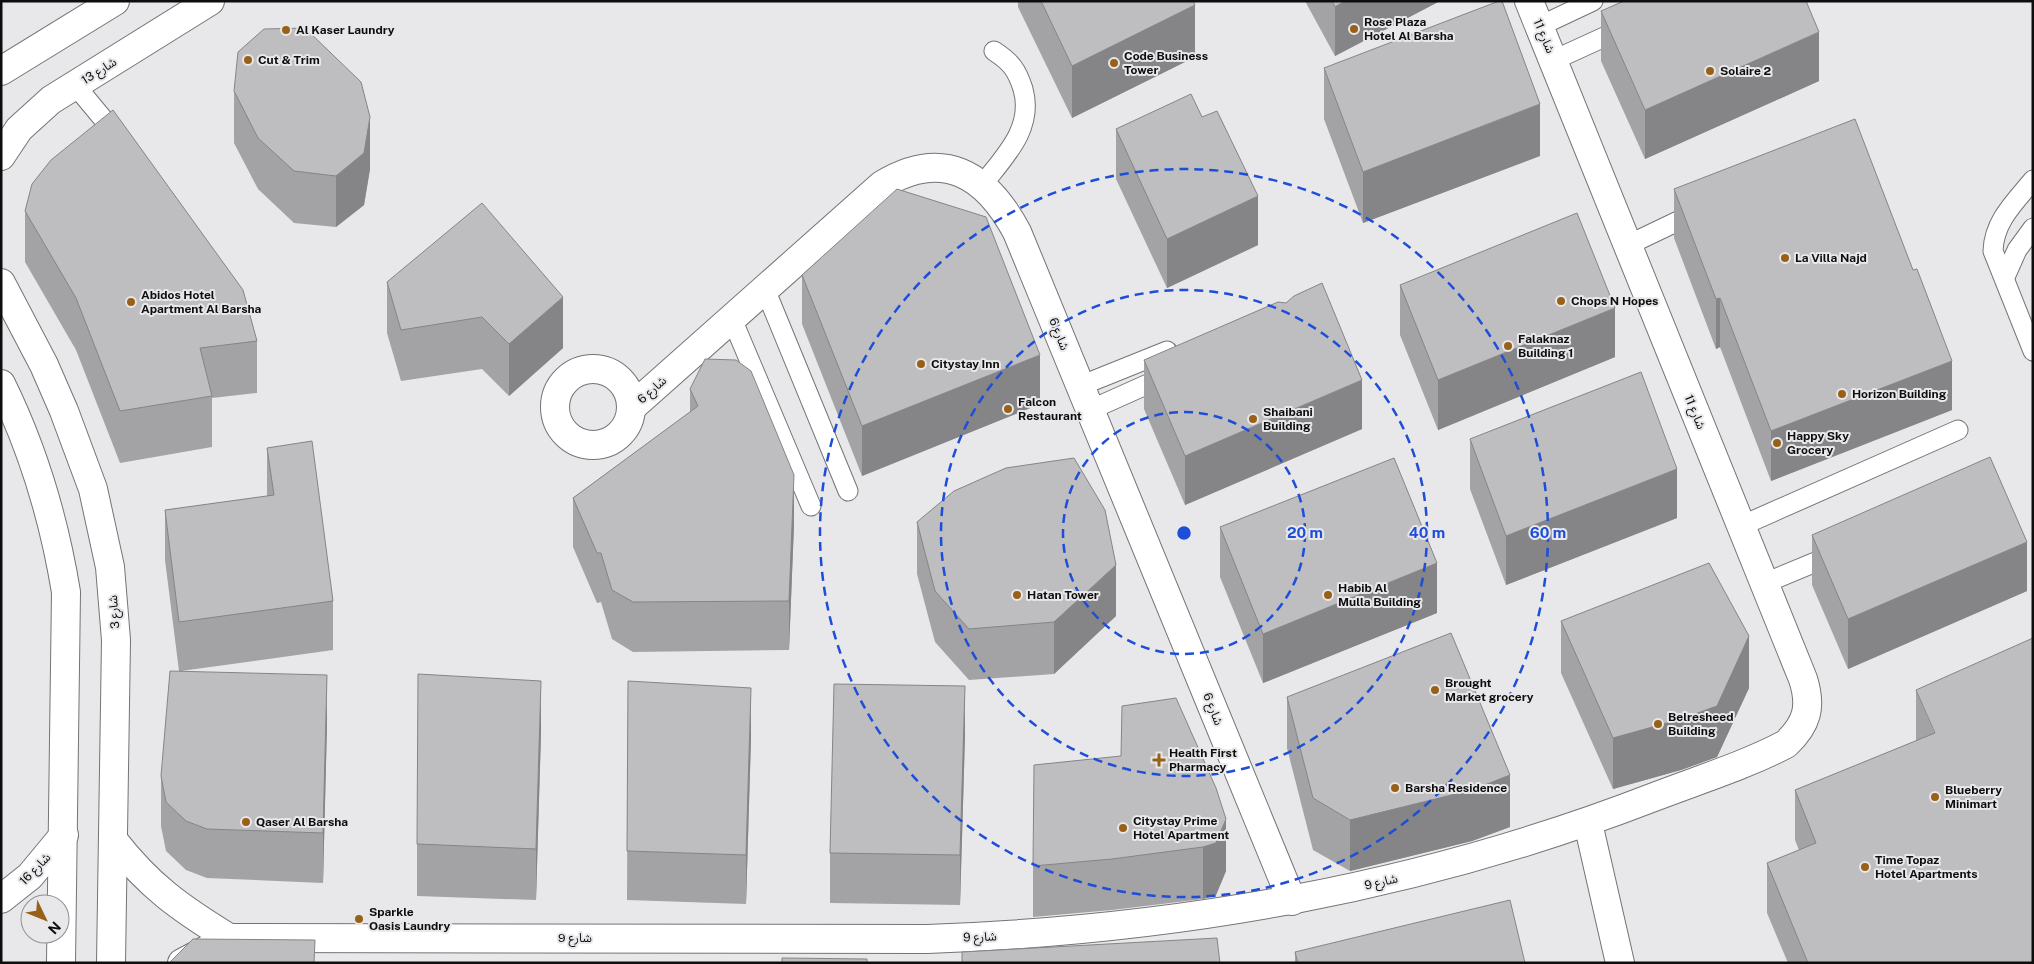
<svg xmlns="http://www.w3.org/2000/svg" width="2034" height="964" font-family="'Public Sans','Noto Sans Arabic',sans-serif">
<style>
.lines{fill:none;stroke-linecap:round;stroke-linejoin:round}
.lane-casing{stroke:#747376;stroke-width:21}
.street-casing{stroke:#747376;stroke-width:30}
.lane{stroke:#fff;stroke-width:19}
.street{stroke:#fff;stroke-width:28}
.wall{fill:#a3a3a5}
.shaded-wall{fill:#858486}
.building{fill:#bebdc0;stroke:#858486}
.ring{fill:none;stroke:#1d4ed8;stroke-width:2.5;stroke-dasharray:9 6}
.poi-dot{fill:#976118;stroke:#e8e7ea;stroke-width:2}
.labels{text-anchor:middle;stroke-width:4;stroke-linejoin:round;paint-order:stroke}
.poi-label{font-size:12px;font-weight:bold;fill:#0e0d0e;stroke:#e8e7ea;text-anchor:start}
.street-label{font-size:12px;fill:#0e0d0e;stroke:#e8e7ea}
.centre{fill:#1d4ed8;stroke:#e8e7ea;stroke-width:2.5}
.ring-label{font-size:15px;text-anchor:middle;font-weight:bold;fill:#1d4ed8;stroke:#e8e7ea;stroke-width:4;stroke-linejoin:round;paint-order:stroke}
</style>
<rect width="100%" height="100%" fill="#e8e7ea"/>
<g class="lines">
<defs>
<g id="lane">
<path d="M 1540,26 L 1593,1"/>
<path d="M 1554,60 L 1624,28"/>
<path d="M 75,85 L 119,138"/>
<path d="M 2033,180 C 2015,202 1994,221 1993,251 L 2033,351"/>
<path d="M 983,184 C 1005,156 1034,128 1023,89 C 1017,70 1011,62 994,51"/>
<path d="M 1628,245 L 1697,212"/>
<path d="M 2005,277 L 2017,250 L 2033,228"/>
<path d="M 765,289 L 848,491"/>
<path d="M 732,319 L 811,506"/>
<path d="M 1080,386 L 1167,351"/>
<path d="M 1090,410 L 1166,376"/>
<path d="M 1741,526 L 1958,430"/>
<path d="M 1765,583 L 1835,554"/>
</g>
<g id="street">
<path d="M 1,71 L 115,1"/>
<path d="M 1,156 L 19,129 L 51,100 L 210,1"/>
<path d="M 1,283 L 44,365 L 64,411 L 93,489 L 110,567 L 116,640 L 111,963"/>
<circle cx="593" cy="407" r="38"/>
<path d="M 1,384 C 34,451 54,519 66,592 L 61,963"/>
<path d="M 631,408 L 882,185 C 943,148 986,174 1017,232 L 1292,901"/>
<path d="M 1588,823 L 1620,963"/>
<path d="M 114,841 C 149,886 180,908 229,938"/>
<path d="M 1,899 L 30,876 L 64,835"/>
<path d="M 182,963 L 229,938 L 927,939 C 1178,930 1419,888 1654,797 C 1698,780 1744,766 1786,744 C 1807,724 1812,707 1803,679 L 1529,1"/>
</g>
</defs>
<use href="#lane" class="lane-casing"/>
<use href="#street" class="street-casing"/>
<use href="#lane" class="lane"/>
<use href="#street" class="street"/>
</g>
<g class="wall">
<path d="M 1018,1 L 1193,1 L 1195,57 L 1072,118 L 1018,7 Z"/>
<path d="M 1305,1 L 1440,1 L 1335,56 Z"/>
<path d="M 1601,11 L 1819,81 L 1645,159 L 1601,61 Z"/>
<path d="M 1324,68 L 1540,156 L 1363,223 L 1324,119 Z"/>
<path d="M 234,91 L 370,169 L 364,205 L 336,227 L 294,223 L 258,189 L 234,143 Z"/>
<path d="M 1116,129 L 1258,245 L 1167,288 L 1116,179 Z"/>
<path d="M 1674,189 L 1913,270 L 1952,410 L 1771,481 L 1720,347 L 1716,349 L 1674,238 Z"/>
<path d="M 25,211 L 257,341 L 257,393 L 212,398 L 212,447 L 120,463 L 76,350 L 25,262 Z"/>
<path d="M 802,275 L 1040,404 L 862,476 L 802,324 Z"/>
<path d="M 387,282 L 563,348 L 509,396 L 482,369 L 401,381 L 387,333 Z"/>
<path d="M 1400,285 L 1615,357 L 1438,430 L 1400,335 Z"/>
<path d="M 1144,360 L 1362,429 L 1185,505 L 1144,409 Z"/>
<path d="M 690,389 L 794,524 L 789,650 L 633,652 L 612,639 L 601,602 L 597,603 L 573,547 L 573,498 L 690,412 Z"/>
<path d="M 1470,439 L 1677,518 L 1506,585 L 1470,489 Z"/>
<path d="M 267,448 L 333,601 L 333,650 L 181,671 L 327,724 L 323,883 L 207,878 L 186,870 L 166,851 L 161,826 L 161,776 L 179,671 L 165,560 L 165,510 L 267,496 Z"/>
<path d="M 917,522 L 1116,616 L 1054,674 L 969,680 L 935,642 L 917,574 Z"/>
<path d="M 1220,527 L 1437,613 L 1263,683 L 1220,577 Z"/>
<path d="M 1812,535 L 2027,591 L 1848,669 L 1812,585 Z"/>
<path d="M 1561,621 L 1749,688 L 1717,757 L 1681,770 L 1613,789 L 1561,673 Z"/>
<path d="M 628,681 L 751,738 L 746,904 L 627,900 Z"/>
<path d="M 1916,690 L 2033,963 L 1788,963 L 1767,913 L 1767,863 L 1799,850 L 1795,840 L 1795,790 L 1916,741 Z"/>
<path d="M 1287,697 L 1510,827 L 1472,841 L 1350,871 L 1313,850 L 1287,748 Z"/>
<path d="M 541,733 L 536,900 L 417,896 L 417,844 Z"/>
<path d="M 965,736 L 960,905 L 830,903 L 830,853 Z"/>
<path d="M 1121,756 L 1226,871 L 1216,895 L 1203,899 L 1112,910 L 1033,917 L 1033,866 Z"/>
<path d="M 1295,952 L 1525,963 L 1295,963 Z"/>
</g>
<g class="shaded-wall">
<path d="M 1345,1 L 1440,1 L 1335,56 L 1335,7 Z"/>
<path d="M 1195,5 L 1195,57 L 1072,118 L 1072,66 Z"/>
<path d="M 1819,32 L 1819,81 L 1645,159 L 1645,110 Z"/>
<path d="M 1540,104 L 1540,156 L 1363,223 L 1363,172 Z"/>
<path d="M 370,117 L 370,169 L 364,205 L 336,227 L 336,176 Z"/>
<path d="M 1258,196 L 1258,245 L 1167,288 L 1167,239 Z"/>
<path d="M 563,297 L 563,348 L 509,396 L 509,344 Z"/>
<path d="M 1720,298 L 1720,347 L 1716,349 L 1716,299 Z"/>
<path d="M 1615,308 L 1615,357 L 1438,430 L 1438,380 Z"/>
<path d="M 1040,355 L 1040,404 L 862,476 L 862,426 Z"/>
<path d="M 1952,361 L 1952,410 L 1771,481 L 1771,431 Z"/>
<path d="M 1362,380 L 1362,429 L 1185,505 L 1185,456 Z"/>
<path d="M 1677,469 L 1677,518 L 1506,585 L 1506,536 Z"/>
<path d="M 794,475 L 794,524 L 789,650 L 789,601 Z"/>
<path d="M 2027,542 L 2027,591 L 1848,669 L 1848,619 Z"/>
<path d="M 1437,563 L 1437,613 L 1263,683 L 1263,634 Z"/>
<path d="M 1116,565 L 1116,616 L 1054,674 L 1054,622 Z"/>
<path d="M 1749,636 L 1749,688 L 1717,757 L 1681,770 L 1613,789 L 1613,738 Z"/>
<path d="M 327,675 L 327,724 L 323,883 L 323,833 Z"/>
<path d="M 541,681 L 541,733 L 536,900 L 536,849 Z"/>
<path d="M 965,686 L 965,736 L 960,905 L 960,855 Z"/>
<path d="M 751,688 L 751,738 L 746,904 L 746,855 Z"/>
<path d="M 1510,775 L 1510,827 L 1472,841 L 1350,871 L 1350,820 Z"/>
<path d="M 1226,819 L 1226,871 L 1216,895 L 1203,899 L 1203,847 Z"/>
</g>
<g class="building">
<path d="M 1041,1 L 1193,1 L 1195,5 L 1072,66 Z"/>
<path d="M 1332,1 L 1345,1 L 1335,7 Z"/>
<path d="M 1499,1 L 1502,1 L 1540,104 L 1363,172 L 1324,68 Z"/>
<path d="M 1624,1 L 1806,1 L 1819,32 L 1645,110 L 1601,11 Z"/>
<path d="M 305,28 L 361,82 L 370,117 L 364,153 L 336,176 L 294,171 L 258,138 L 234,91 L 238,52 L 264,29 Z"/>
<path d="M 1191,94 L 1202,117 L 1217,111 L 1258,196 L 1167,239 L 1116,129 Z"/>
<path d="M 113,110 L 243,290 L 257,341 L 200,348 L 212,396 L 120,411 L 76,298 L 25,211 L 32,184 L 51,160 Z"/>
<path d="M 1855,119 L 1913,270 L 1917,269 L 1952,361 L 1771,431 L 1720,298 L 1716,299 L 1674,189 Z"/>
<path d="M 897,189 L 986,217 L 1040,355 L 862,426 L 802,275 Z"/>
<path d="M 482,203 L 563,297 L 509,344 L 482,317 L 401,330 L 387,282 Z"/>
<path d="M 1577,213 L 1615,308 L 1438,380 L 1400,285 Z"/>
<path d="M 1322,283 L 1362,380 L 1185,456 L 1144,360 L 1278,302 L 1286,303 L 1294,296 Z"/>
<path d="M 705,359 L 736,360 L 751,371 L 794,475 L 789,601 L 633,602 L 612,590 L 601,553 L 597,553 L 573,498 L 698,406 L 690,389 Z"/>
<path d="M 1641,372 L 1677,469 L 1506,536 L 1470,439 Z"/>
<path d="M 312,441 L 333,601 L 179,622 L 165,510 L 274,495 L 267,448 Z"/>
<path d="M 1990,457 L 2027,542 L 1848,619 L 1812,535 Z"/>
<path d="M 1074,458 L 1105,510 L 1116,565 L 1054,622 L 969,629 L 935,591 L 917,522 L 954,491 L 1006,468 Z"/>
<path d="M 1394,458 L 1437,563 L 1263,634 L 1220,527 Z"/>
<path d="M 1709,563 L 1749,636 L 1717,706 L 1681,719 L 1613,738 L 1561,621 Z"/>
<path d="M 1451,633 L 1510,775 L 1472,790 L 1350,820 L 1313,798 L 1287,697 Z"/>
<path d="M 2033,638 L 2033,963 L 1808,963 L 1767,863 L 1816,843 L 1795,790 L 1935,733 L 1916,690 Z"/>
<path d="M 170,671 L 327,675 L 323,833 L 207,829 L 186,821 L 166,802 L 161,776 Z"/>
<path d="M 418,674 L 541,681 L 536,849 L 417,844 Z"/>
<path d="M 628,681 L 751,688 L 746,855 L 627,851 Z"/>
<path d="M 834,684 L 965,686 L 960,855 L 830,853 Z"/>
<path d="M 1176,698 L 1216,788 L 1226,819 L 1216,843 L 1203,847 L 1112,859 L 1033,866 L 1034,765 L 1121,756 L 1122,706 Z"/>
<path d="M 1510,900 L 1525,963 L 1298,963 L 1295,952 Z"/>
<path d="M 1217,938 L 1220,963 L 962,963 L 962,952 Z"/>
<path d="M 193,939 L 315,940 L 314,963 L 169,963 Z"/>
<path d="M 782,958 L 867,959 L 867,963 L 782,963 Z"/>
</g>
<g class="ring">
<circle cx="1184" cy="533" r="121"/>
<circle cx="1184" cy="533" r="243"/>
<circle cx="1184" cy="533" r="364"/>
</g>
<g class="poi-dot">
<circle cx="1354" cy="29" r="5"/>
<circle cx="286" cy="30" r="5"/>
<circle cx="248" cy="60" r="5"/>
<circle cx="1114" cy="63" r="5"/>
<circle cx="1710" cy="71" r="5"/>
<circle cx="1785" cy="258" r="5"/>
<circle cx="1561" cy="301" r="5"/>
<circle cx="131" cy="302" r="5"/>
<circle cx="1508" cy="346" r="5"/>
<circle cx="921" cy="364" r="5"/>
<circle cx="1842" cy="394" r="5"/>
<circle cx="1008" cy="409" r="5"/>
<circle cx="1253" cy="419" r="5"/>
<circle cx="1777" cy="443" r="5"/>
<circle cx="1017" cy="595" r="5"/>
<circle cx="1328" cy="595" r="5"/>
<circle cx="1435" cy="690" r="5"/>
<circle cx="1658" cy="724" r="5"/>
<path d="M1156.5 752.5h5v5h5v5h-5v5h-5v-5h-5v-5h5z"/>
<circle cx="1395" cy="788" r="5"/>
<circle cx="1935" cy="797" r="5"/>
<circle cx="246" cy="822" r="5"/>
<circle cx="1123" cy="828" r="5"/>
<circle cx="1865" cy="867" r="5"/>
<circle cx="359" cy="919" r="5"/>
</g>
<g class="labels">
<g class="poi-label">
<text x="1364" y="26">Rose Plaza<tspan x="1364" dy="14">Hotel Al Barsha</tspan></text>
<text x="296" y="34">Al Kaser Laundry</text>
<text x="1124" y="60">Code Business<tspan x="1124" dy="14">Tower</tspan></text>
<text x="258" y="64">Cut &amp; Trim</text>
<text x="1720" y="75">Solaire 2</text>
<text x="1795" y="262">La Villa Najd</text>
<text x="141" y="299">Abidos Hotel<tspan x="141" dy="14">Apartment Al Barsha</tspan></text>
<text x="1571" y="305">Chops N Hopes</text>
<text x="1518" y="343">Falaknaz<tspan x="1518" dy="14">Building 1</tspan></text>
<text x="931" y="368">Citystay Inn</text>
<text x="1852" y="398">Horizon Building</text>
<text x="1018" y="406">Falcon<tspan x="1018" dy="14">Restaurant</tspan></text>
<text x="1263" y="416">Shaibani<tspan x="1263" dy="14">Building</tspan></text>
<text x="1787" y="440">Happy Sky<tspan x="1787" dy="14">Grocery</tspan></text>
<text x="1338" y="592">Habib Al<tspan x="1338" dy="14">Mulla Building</tspan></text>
<text x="1027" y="599">Hatan Tower</text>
<text x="1445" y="687">Brought<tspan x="1445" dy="14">Market grocery</tspan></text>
<text x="1668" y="721">Belresheed<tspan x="1668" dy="14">Building</tspan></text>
<text x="1169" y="757">Health First<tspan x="1169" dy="14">Pharmacy</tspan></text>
<text x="1405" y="792">Barsha Residence</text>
<text x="1945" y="794">Blueberry<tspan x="1945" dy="14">Minimart</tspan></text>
<text x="1133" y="825">Citystay Prime<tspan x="1133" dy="14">Hotel Apartment</tspan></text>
<text x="256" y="826">Qaser Al Barsha</text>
<text x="1875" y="864">Time Topaz<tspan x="1875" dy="14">Hotel Apartments</tspan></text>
<text x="369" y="916">Sparkle<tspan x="369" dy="14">Oasis Laundry</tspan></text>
</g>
<g class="street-label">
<text transform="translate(1544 36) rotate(67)" y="4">شارع 11</text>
<text transform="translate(99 71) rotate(-32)" y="4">شارع 13</text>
<text transform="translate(1059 334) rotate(68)" y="4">شارع 6</text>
<text transform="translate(652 390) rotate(-42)" y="4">شارع 6</text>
<text transform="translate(1695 412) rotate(68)" y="4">شارع 11</text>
<text transform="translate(114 612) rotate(-94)" y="4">شارع 3</text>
<text transform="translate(1213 709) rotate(68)" y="4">شارع 6</text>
<text transform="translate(35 869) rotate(-46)" y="4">شارع 16</text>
<text transform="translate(1381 882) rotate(-13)" y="4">شارع 9</text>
<text transform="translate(980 937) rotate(-2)" y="4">شارع 9</text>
<text x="575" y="942">شارع 9</text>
</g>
</g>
<circle cx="1184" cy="533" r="8" class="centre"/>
<g class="ring-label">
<text x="1305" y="538">20 m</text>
<text x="1427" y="538">40 m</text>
<text x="1548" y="538">60 m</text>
</g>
<rect width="2034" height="964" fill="none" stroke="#0e0d0e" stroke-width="5"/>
<g transform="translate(45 919) rotate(133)"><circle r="24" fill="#e8e7ea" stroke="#919092"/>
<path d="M0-4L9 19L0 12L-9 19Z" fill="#976118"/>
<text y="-8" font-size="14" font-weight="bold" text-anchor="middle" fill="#0e0d0e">N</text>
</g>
</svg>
